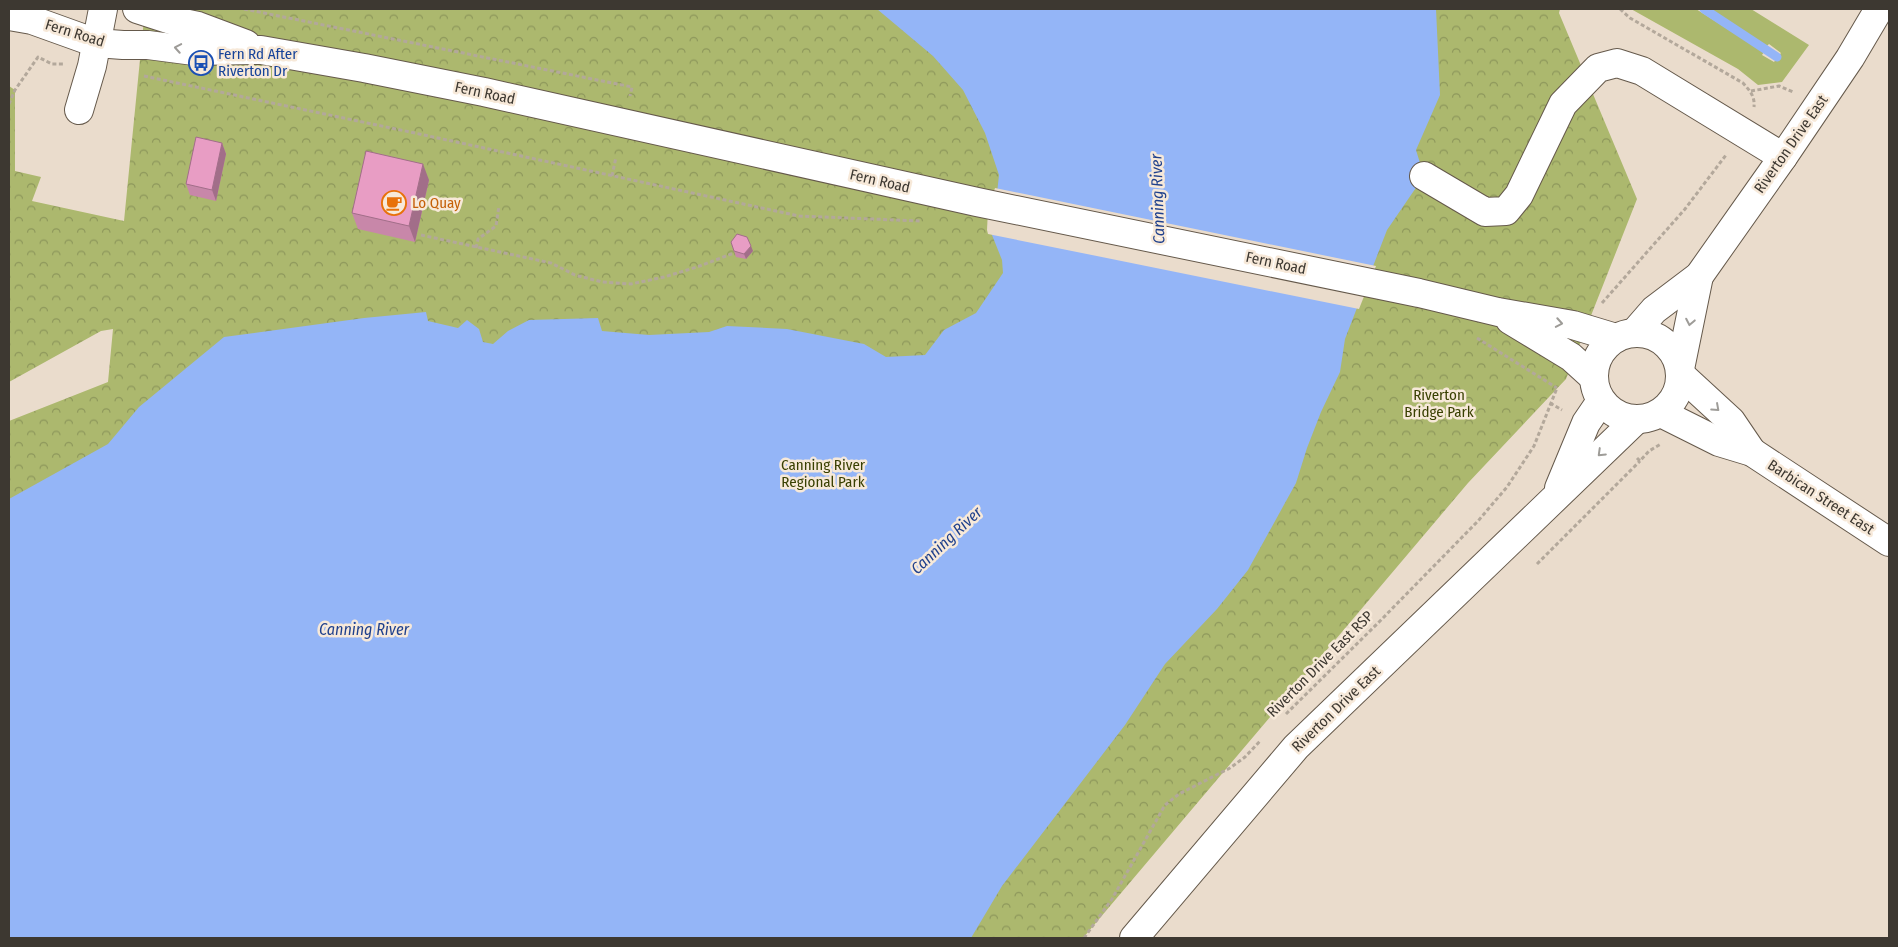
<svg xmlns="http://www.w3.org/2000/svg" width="1898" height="947" font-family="'Fira Sans Condensed',sans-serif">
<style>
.grass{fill:#acb86e}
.park{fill:url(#park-crowns)}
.water{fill:#94b5f7}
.pier{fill:#eadccc}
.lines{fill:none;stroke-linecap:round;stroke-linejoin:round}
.stream{stroke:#94b5f7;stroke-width:9}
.minor-casing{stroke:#65594b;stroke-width:30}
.path{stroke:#b3a89b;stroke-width:3;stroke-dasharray:4 2.5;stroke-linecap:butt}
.minor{stroke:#fff;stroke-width:28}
.wall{fill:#c887a9}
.shaded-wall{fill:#a26e89}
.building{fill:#e89dc4;stroke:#a26e89}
.oneway{stroke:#9e9c98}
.labels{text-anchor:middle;stroke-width:5;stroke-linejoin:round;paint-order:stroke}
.street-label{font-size:15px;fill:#3d3831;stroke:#f7e9d9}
.transit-label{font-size:15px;fill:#164399;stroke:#f7e9d9;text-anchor:start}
.food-label{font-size:15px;fill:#c56008;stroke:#f7e9d9;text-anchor:start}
.park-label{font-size:15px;fill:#394002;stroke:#f7e9d9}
.water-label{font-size:16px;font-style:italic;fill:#1f408c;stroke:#f7e9d9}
</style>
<defs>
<pattern id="park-crowns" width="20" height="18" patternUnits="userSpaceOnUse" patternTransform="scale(1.25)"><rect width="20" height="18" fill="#acb86e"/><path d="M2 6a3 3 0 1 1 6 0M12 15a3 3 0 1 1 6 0" fill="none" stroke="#8d975b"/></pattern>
</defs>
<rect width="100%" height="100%" fill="#eadccc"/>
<path class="grass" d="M 1631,9 L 1696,9 L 1764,52 L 1762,55 L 1774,62 L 1781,53 L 1769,44 L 1767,46 L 1710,9 L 1751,9 L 1809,45 L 1782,82 L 1758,85 L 1738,69 Z"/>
<path class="park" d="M 145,9 L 1560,9 L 1559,13 L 1637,199 L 1566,379 L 1468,483 L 1083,938 L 9,938 L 9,421 L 108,382 L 113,329 L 101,331 L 9,382 L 9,86 L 15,90 L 15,171 L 41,177 L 32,201 L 124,221 Z"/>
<path class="water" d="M 877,9 L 1436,9 L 1440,95 L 1416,150 L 1424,176 L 1387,230 L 1345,339 L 1340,372 L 1321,412 L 1307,448 L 1296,483 L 1248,570 L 1217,609 L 1165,664 L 1125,725 L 1002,886 L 971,938 L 9,938 L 9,499 L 108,444 L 139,407 L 224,337 L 364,318 L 426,312 L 428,321 L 458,328 L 467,320 L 479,329 L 483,342 L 493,344 L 508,331 L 529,320 L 598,318 L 602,331 L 649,335 L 709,332 L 727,326 L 787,329 L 864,344 L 886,357 L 925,355 L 944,330 L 976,313 L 1003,273 L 1002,260 L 990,230 L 997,193 L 999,175 L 985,133 L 963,90 L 933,56 Z"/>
<path class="pier" d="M 995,188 L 1376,266 L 1359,309 L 988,234 L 987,230 L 988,210 Z"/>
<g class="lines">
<path class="stream" d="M 1704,9 L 1777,57"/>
<defs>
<g id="minor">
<path d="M 137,9 L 174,21 L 198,26 L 246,44"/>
<path d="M 9,16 L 32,20 L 96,43 L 123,45 L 148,45 L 194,51 L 261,50 L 364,68 L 484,92 L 977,202 L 1419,293 L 1498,312 L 1573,325 L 1616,338"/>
<path d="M 79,110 L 92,66 L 103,9"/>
<path d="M 1424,176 L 1485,212 L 1506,211 L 1519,195 L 1563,104 L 1598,68 L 1617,63 L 1642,71 L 1783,157"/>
<path d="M 1510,320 L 1571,357 L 1593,377"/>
<circle cx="1637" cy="376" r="43"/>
<path d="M 1634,333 L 1654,310 L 1699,276 L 1783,157 L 1850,58 L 1879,9"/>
<path d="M 1680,369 L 1699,276"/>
<path d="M 1681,375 L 1731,421 L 1752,452"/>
<path d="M 1661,413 L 1719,442 L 1752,452 L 1889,542"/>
<path d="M 1559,488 L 1586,423 L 1601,401"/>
<path d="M 1134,938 L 1296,747 L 1636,420"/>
</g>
</defs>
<use href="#minor" class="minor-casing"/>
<g class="path">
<path d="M 244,9 L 632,87 L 630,96"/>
<path d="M 1620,9 L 1630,18 L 1743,83 C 1750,91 1755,96 1754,107"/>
<path d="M 144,76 L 410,132 L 799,216 L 920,221"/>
<path d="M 1751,91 L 1779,86 L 1793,92"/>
<path d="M 9,104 L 15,90 L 38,57 L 52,64 L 64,64"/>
<path d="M 612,176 L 616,157"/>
<path d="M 421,235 L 551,263 L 575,275 L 602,282 L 631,284 L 664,277 L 697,267 L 734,253"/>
<path d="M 476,248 L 478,239 L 496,226 L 499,206"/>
<path d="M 1602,303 L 1685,209 L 1726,155"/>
<path d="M 1477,338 L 1557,388"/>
<path d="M 1550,403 L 1562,410"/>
<path d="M 1637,458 L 1640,461 L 1649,451 L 1661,444"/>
<path d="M 1537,564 L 1640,461"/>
<path d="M 1286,714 L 1380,621 L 1478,521 L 1507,487 L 1534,446 L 1557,388"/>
<path d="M 1084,938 L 1112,899 L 1165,805 L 1179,794 L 1230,768 L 1245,757 L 1261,740"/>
</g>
<use href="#minor" class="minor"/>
</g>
<g class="wall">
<path d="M 222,143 L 226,154 L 216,201 L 190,195 L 186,184 Z"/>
<path d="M 429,180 L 415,242 L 358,229 L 352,213 Z"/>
<path d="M 731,242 L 753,251 L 746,259 L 736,257 Z"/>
</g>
<g class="shaded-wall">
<path d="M 222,143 L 226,154 L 216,201 L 212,190 Z"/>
<path d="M 423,164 L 429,180 L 415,242 L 409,226 Z"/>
<path d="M 751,246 L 753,251 L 746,259 L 744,254 Z"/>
</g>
<g class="building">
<path d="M 196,137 L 222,143 L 212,190 L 186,184 Z"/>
<path d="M 366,151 L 423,164 L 409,226 L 352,213 Z"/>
<path d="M 737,234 L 747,237 L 751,246 L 744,254 L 734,251 L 731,242 Z"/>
</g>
<defs><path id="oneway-chevron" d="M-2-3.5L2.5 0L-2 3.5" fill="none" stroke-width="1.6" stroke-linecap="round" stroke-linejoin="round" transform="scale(1.25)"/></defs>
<g class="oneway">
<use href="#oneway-chevron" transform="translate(178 48) rotate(-170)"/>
<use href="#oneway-chevron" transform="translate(1690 322) rotate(101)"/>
<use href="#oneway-chevron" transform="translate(1559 323) rotate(10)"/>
<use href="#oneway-chevron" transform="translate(1716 408) rotate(42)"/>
<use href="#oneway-chevron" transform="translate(1601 453) rotate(136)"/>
</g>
<defs>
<symbol id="bus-ring" viewBox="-11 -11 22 22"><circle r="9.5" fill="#f7e9d9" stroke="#1a4fb4" stroke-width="1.5"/><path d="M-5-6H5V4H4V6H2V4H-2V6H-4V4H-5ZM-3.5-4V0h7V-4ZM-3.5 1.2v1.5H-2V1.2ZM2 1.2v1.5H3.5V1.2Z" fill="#1a4fb4"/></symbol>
<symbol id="cafe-ring" viewBox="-11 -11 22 22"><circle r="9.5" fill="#f7e9d9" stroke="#e8710a" stroke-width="1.5"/><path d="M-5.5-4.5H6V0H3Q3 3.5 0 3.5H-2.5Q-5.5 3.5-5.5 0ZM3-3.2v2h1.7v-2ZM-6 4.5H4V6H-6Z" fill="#e8710a"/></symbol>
</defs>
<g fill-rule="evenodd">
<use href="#bus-ring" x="187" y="49" width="28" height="28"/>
<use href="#cafe-ring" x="380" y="189" width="28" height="28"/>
</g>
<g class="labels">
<g class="street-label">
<text transform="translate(75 33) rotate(17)" y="5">Fern Road</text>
<text transform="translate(485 93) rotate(12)" y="5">Fern Road</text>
<text transform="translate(1791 144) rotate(-55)" y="5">Riverton Drive East</text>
<text transform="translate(880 181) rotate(13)" y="5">Fern Road</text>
<text transform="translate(1276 263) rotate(12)" y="5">Fern Road</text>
<text transform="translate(1821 497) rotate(33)" y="5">Barbican Street East</text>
<text transform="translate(1320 664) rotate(-45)" y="5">Riverton Drive East RSP</text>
<text transform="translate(1336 709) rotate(-44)" y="5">Riverton Drive East</text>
</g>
<g class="transit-label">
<text x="218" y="59">Fern Rd After<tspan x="218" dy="17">Riverton Dr</tspan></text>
</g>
<g class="food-label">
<text x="412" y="208">Lo Quay</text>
</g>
<g class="park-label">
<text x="1439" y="400">Riverton<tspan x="1439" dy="17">Bridge Park</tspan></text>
<text x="823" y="470">Canning River<tspan x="823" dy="17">Regional Park</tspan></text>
</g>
<g class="water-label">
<text transform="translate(1157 199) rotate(-92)" y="6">Canning River</text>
<text transform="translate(946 540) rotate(-43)" y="6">Canning River</text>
<text x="364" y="635">Canning River</text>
</g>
</g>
<rect width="1898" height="947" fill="none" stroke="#3d3831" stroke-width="20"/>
</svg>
